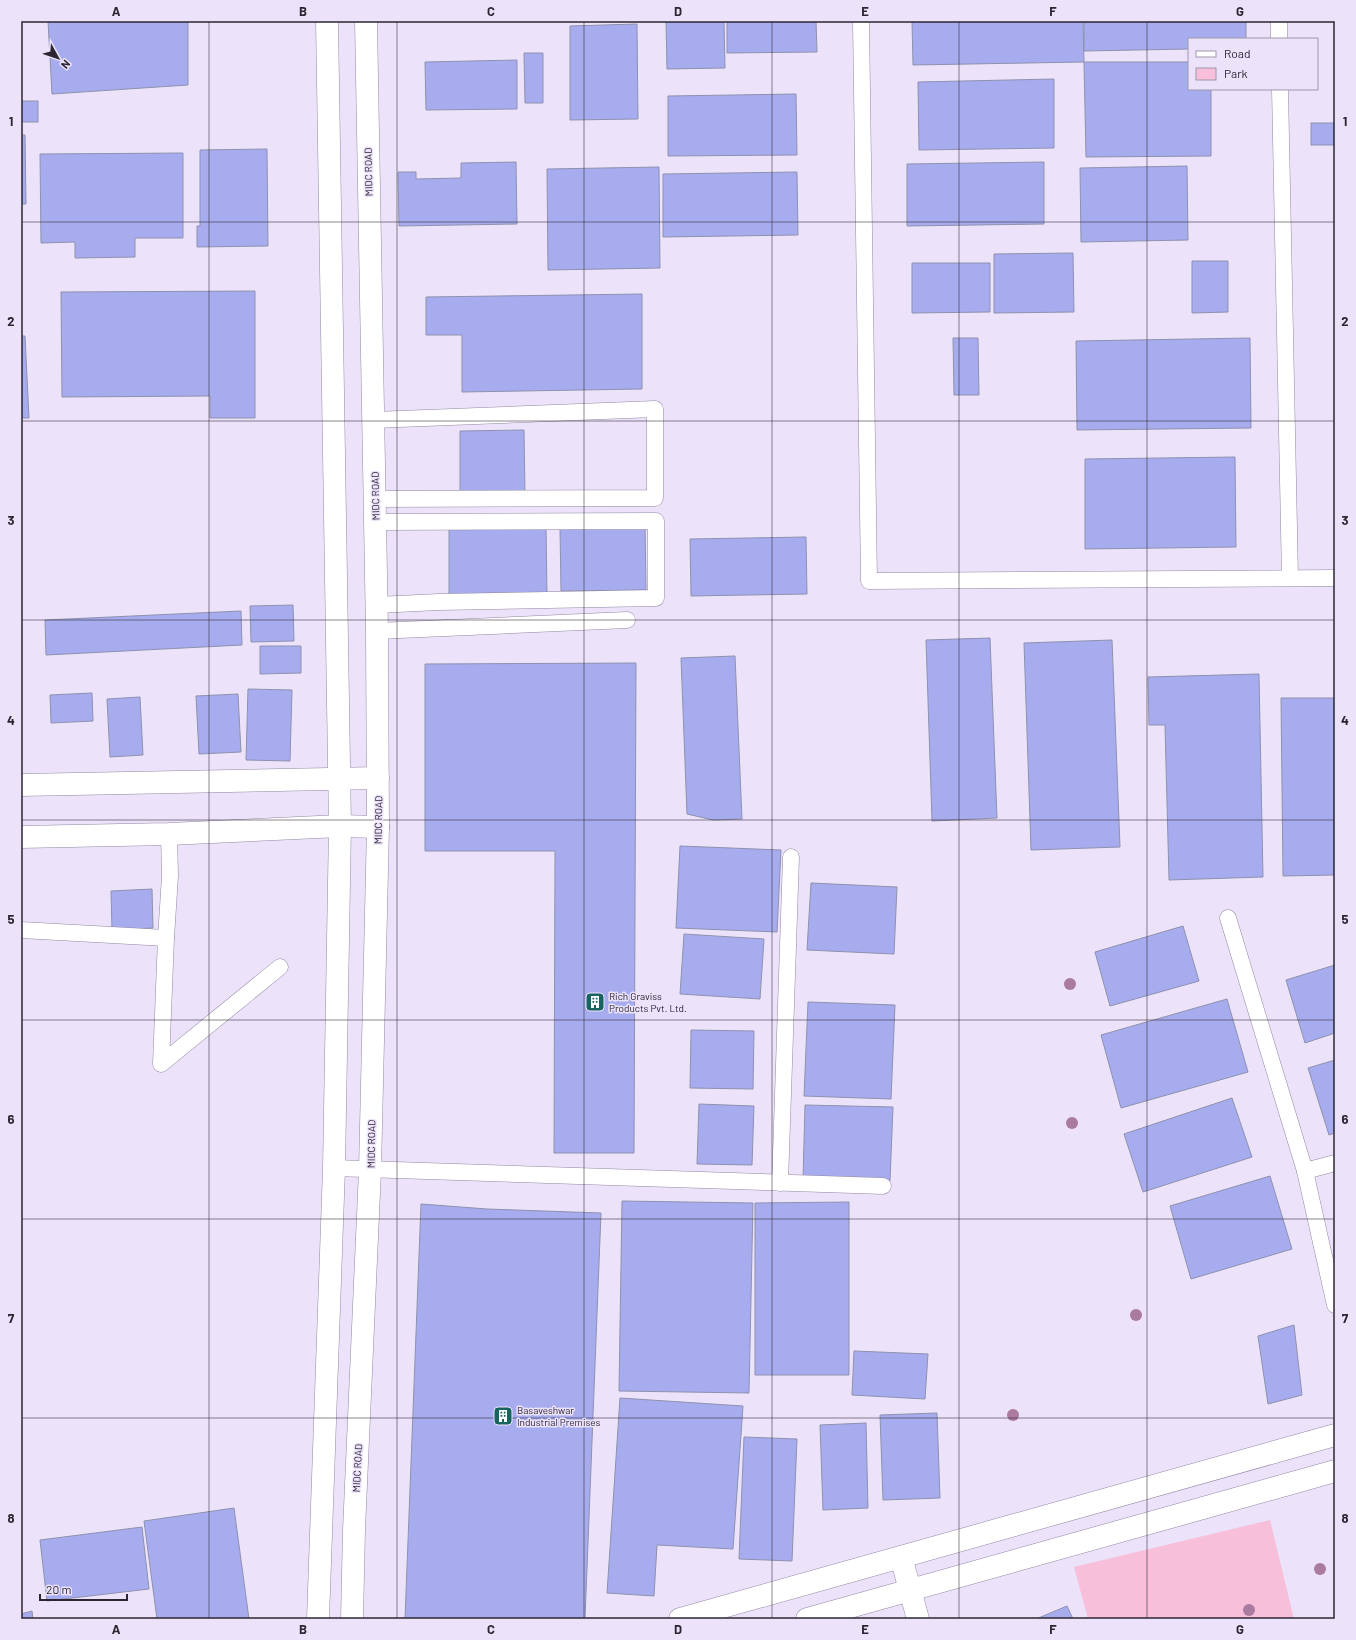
<svg xmlns="http://www.w3.org/2000/svg" width="1356" height="1640" font-family="Barlow,sans-serif">
<style>
.green{fill:#f7bfd9}
.building{fill:#a7acee;stroke:#8e91ae}
.lines{fill:none;stroke-linecap:round;stroke-linejoin:round}
.service-casing{stroke:#9287a3;stroke-width:17}
.minor-casing{stroke:#9287a3;stroke-width:23}
.tertiary-casing{stroke:#9287a3;stroke-width:23}
.secondary-casing{stroke:#9287a3;stroke-width:23}
.service{stroke:#fff;stroke-width:16}
.minor{stroke:#fff;stroke-width:22}
.tertiary{stroke:#fff;stroke-width:22}
.secondary{stroke:#fff;stroke-width:22}
.tree{fill:#ab7a9f}
.grid{fill:none;stroke:#2b2632;stroke-width:1;stroke-opacity:0.55}
.labels{text-anchor:middle;stroke-width:3;stroke-linejoin:round;paint-order:stroke}
.street-label{font-size:10px;fill:#2b2632;stroke:#ece3fb}
.poi-label{font-size:10px;fill:#2b2632;stroke:#ece3fb;text-anchor:start}
.neatline{fill:none;stroke:#2b2632;stroke-width:1.5}
.grid-label{font-size:13px;text-anchor:middle;font-weight:bold;fill:#2b2632}
</style>
<rect width="100%" height="100%" fill="#ece3fb"/>
<path class="green" d="M 1270,1520 L 1294,1619 L 1088,1619 L 1074,1567 Z"/>
<g class="building">
<path d="M 48,21 L 188,21 L 188,85 L 52,94 Z"/>
<path d="M 666,21 L 724,21 L 725,68 L 667,69 Z"/>
<path d="M 727,21 L 816,21 L 817,52 L 727,53 Z"/>
<path d="M 912,21 L 1083,21 L 1084,62 L 913,65 Z"/>
<path d="M 1084,21 L 1246,21 L 1246,39 L 1189,39 L 1189,49 L 1084,51 Z"/>
<path d="M 637,24 L 638,119 L 570,120 L 570,26 Z"/>
<path d="M 524,53 L 543,53 L 543,103 L 525,103 Z"/>
<path d="M 517,60 L 517,109 L 426,110 L 425,62 Z"/>
<path d="M 1084,62 L 1189,62 L 1189,89 L 1211,89 L 1211,156 L 1086,157 Z"/>
<path d="M 1054,79 L 1054,148 L 919,150 L 918,82 Z"/>
<path d="M 796,94 L 797,155 L 668,156 L 668,96 Z"/>
<rect x="21" y="101" width="17" height="21"/>
<rect x="1311" y="123" width="24" height="22"/>
<path d="M 21,135 L 25,135 L 26,204 L 21,204 Z"/>
<path d="M 267,149 L 268,246 L 197,247 L 197,226 L 200,226 L 200,150 Z"/>
<path d="M 183,153 L 183,238 L 135,238 L 135,257 L 75,258 L 75,242 L 41,243 L 40,154 Z"/>
<path d="M 516,162 L 517,224 L 399,226 L 398,172 L 416,172 L 416,179 L 461,178 L 461,163 Z"/>
<path d="M 1044,162 L 1044,224 L 907,226 L 907,164 Z"/>
<path d="M 1187,166 L 1188,240 L 1081,242 L 1080,168 Z"/>
<path d="M 659,167 L 660,268 L 548,270 L 547,169 Z"/>
<path d="M 797,172 L 798,235 L 663,237 L 663,174 Z"/>
<path d="M 1073,253 L 1074,312 L 994,313 L 994,254 Z"/>
<path d="M 1192,261 L 1228,261 L 1228,312 L 1192,313 Z"/>
<path d="M 912,263 L 990,263 L 990,312 L 912,313 Z"/>
<path d="M 255,291 L 255,418 L 210,418 L 210,396 L 62,397 L 61,292 Z"/>
<path d="M 642,294 L 642,389 L 462,392 L 462,335 L 426,335 L 426,297 Z"/>
<path d="M 21,336 L 25,336 L 29,418 L 21,418 Z"/>
<path d="M 953,338 L 978,338 L 979,395 L 954,395 Z"/>
<path d="M 1250,338 L 1251,428 L 1077,430 L 1076,341 Z"/>
<path d="M 524,430 L 525,495 L 460,496 L 460,431 Z"/>
<path d="M 1235,457 L 1236,547 L 1085,549 L 1085,459 Z"/>
<path d="M 546,526 L 547,595 L 449,596 L 449,528 Z"/>
<path d="M 645,526 L 646,590 L 561,591 L 560,528 Z"/>
<path d="M 806,537 L 807,594 L 691,596 L 690,539 Z"/>
<path d="M 293,605 L 294,641 L 251,642 L 250,606 Z"/>
<path d="M 241,611 L 242,645 L 46,655 L 45,620 Z"/>
<path d="M 990,638 L 997,818 L 932,821 L 926,640 Z"/>
<path d="M 1112,640 L 1120,847 L 1031,850 L 1024,643 Z"/>
<path d="M 260,646 L 301,646 L 301,673 L 260,674 Z"/>
<path d="M 735,656 L 742,819 L 713,820 L 687,814 L 681,658 Z"/>
<path d="M 636,663 L 634,1153 L 554,1153 L 555,851 L 425,851 L 425,664 Z"/>
<path d="M 1259,674 L 1263,877 L 1169,880 L 1165,725 L 1149,725 L 1148,677 Z"/>
<path d="M 248,689 L 292,690 L 290,761 L 246,760 Z"/>
<path d="M 92,693 L 93,721 L 51,723 L 50,695 Z"/>
<path d="M 238,694 L 241,752 L 199,754 L 196,696 Z"/>
<path d="M 140,697 L 143,755 L 110,757 L 107,699 Z"/>
<path d="M 1281,698 L 1335,698 L 1335,875 L 1283,876 Z"/>
<path d="M 680,846 L 781,850 L 777,932 L 676,928 Z"/>
<path d="M 811,883 L 897,887 L 894,954 L 807,950 Z"/>
<path d="M 152,889 L 153,928 L 112,930 L 111,891 Z"/>
<path d="M 1183,926 L 1199,981 L 1110,1006 L 1095,952 Z"/>
<path d="M 684,934 L 764,939 L 760,999 L 680,994 Z"/>
<path d="M 1335,965 L 1335,1033 L 1305,1043 L 1286,980 Z"/>
<path d="M 1227,999 L 1248,1072 L 1121,1108 L 1101,1035 Z"/>
<path d="M 808,1002 L 895,1005 L 891,1099 L 804,1096 Z"/>
<path d="M 691,1030 L 754,1031 L 753,1089 L 690,1088 Z"/>
<path d="M 1335,1060 L 1335,1133 L 1329,1135 L 1308,1068 Z"/>
<path d="M 1232,1098 L 1252,1157 L 1143,1192 L 1124,1134 Z"/>
<path d="M 699,1104 L 754,1106 L 752,1165 L 697,1164 Z"/>
<path d="M 805,1105 L 893,1107 L 890,1181 L 803,1179 Z"/>
<path d="M 1270,1176 L 1292,1249 L 1191,1279 L 1170,1206 Z"/>
<path d="M 622,1201 L 753,1203 L 749,1393 L 619,1391 Z"/>
<path d="M 849,1202 L 849,1375 L 755,1375 L 755,1203 Z"/>
<path d="M 421,1204 L 487,1209 L 601,1213 L 585,1619 L 405,1619 Z"/>
<path d="M 1294,1325 L 1302,1395 L 1268,1404 L 1258,1336 Z"/>
<path d="M 854,1351 L 928,1354 L 925,1399 L 852,1395 Z"/>
<path d="M 620,1398 L 743,1406 L 733,1549 L 657,1545 L 654,1596 L 607,1593 Z"/>
<path d="M 937,1413 L 940,1498 L 883,1500 L 880,1415 Z"/>
<path d="M 866,1423 L 868,1508 L 823,1510 L 820,1425 Z"/>
<path d="M 744,1437 L 797,1439 L 792,1561 L 739,1559 Z"/>
<path d="M 234,1508 L 249,1619 L 157,1619 L 144,1521 Z"/>
<path d="M 142,1527 L 149,1589 L 47,1601 L 40,1540 Z"/>
<path d="M 1067,1606 L 1073,1619 L 1036,1619 Z"/>
<path d="M 32,1611 L 33,1619 L 21,1619 L 21,1614 Z"/>
</g>
<g class="lines">
<defs>
<g id="service">
<path d="M 861,21 L 869,581 L 1335,578"/>
<path d="M 1279,21 L 1279,39"/>
<path d="M 1280,89 L 1290,578"/>
<path d="M 373,420 L 655,409 L 655,498 L 375,499"/>
<path d="M 375,522 L 656,521 L 656,598 L 439,602 L 377,605"/>
<path d="M 377,631 L 627,620"/>
<path d="M 169,834 L 170,876 L 166,938 L 161,1064 L 280,967"/>
<path d="M 1228,918 L 1305,1171 L 1335,1305"/>
<path d="M 21,930 L 166,938"/>
<path d="M 334,1168 L 883,1186"/>
<path d="M 1305,1171 L 1335,1163"/>
<path d="M 780,1183 L 791,857"/>
</g>
<path id="minor" d="M 901,1557 L 918,1619"/>
<g id="tertiary">
<path d="M 21,785 L 378,778"/>
<path d="M 21,837 L 169,834 L 340,826 L 378,827"/>
</g>
<g id="secondary">
<path d="M 318,1619 L 334,1168 L 340,826 L 327,21"/>
<path d="M 352,1619 L 354,1530 L 370,1170 L 378,827 L 377,631 L 366,21"/>
<path d="M 680,1619 L 1335,1435"/>
<path d="M 807,1619 L 1335,1471"/>
</g>
</defs>
<use href="#service" class="service-casing"/>
<use href="#minor" class="minor-casing"/>
<use href="#tertiary" class="tertiary-casing"/>
<use href="#secondary" class="secondary-casing"/>
<use href="#service" class="service"/>
<use href="#minor" class="minor"/>
<use href="#tertiary" class="tertiary"/>
<use href="#secondary" class="secondary"/>
</g>
<g class="tree">
<circle cx="1070" cy="984" r="6"/>
<circle cx="1072" cy="1123" r="6"/>
<circle cx="1136" cy="1315" r="6"/>
<circle cx="1013" cy="1415" r="6"/>
<circle cx="1320" cy="1569" r="6"/>
<circle cx="1249" cy="1610" r="6"/>
</g>
<path class="grid" d="M 209,21 L 209,1619M 397,21 L 397,1619M 584,21 L 584,1619M 772,21 L 772,1619M 959,21 L 959,1619M 1147,21 L 1147,1619M 21,222 L 1335,222M 21,421 L 1335,421M 21,620 L 1335,620M 21,820 L 1335,820M 21,1020 L 1335,1020M 21,1219 L 1335,1219M 21,1418 L 1335,1418"/>
<defs>
<symbol id="building-square" viewBox="-11 -11 22 22"><rect x="-9" y="-9" width="18" height="18" rx="4" fill="#186560" stroke="#ece3fb"/><path d="M-4-6H4V6H1V3H-1V6H-4ZM-2.5-4.3h1.7v1.8h-1.7ZM.8-4.3h1.7v1.8H.8ZM-2.5-1h1.7V.8h-1.7ZM.8-1h1.7V.8H.8Z" fill="#fff"/></symbol>
</defs>
<g fill-rule="evenodd">
<use href="#building-square" x="584" y="991" width="22" height="22"/>
<use href="#building-square" x="492" y="1405" width="22" height="22"/>
</g>
<g class="labels">
<g class="street-label">
<text transform="translate(368 172) rotate(-91)" y="4">MIDC ROAD</text>
<text transform="translate(375 496) rotate(-91)" y="4">MIDC ROAD</text>
<text transform="translate(378 820) rotate(-89)" y="4">MIDC ROAD</text>
<text transform="translate(371 1144) rotate(-89)" y="4">MIDC ROAD</text>
<text transform="translate(357 1468) rotate(-87)" y="4">MIDC ROAD</text>
</g>
<g class="poi-label">
<text x="609" y="1000">Rich Graviss<tspan x="609" dy="12">Products Pvt. Ltd.</tspan></text>
<text x="517" y="1414">Basaveshwar<tspan x="517" dy="12">Industrial Premises</tspan></text>
</g>
</g>
<rect width="1356" height="1640" fill="none" stroke="#ece3fb" stroke-width="44"/>
<rect x="1188" y="38" width="130" height="52" fill="#ece3fb" stroke="#9f97ab"/>
<rect x="1196" y="51" width="20" height="6" fill="#ffffff" stroke="#9f97ab"/>
<text x="1224" y="58" font-size="12" fill="#2b2632">Road</text>
<rect x="1196" y="68" width="20" height="12" fill="#f7bfd9" stroke="#9f97ab"/>
<text x="1224" y="78" font-size="12" fill="#2b2632">Park</text>
<g transform="translate(58 58) rotate(130)" stroke="#ece3fb" stroke-width="3" paint-order="stroke">
<path d="M0-3L7 15L0 10L-7 15Z" fill="#2b2632"/>
<text y="-6" font-size="11" font-weight="bold" text-anchor="middle" fill="#2b2632">N</text>
</g>
<path d="M40 1594v6h87v-6" fill="none" stroke="#2b2632" stroke-width="2"/>
<text x="46" y="1594" font-size="12" fill="#2b2632" stroke="#ece3fb" stroke-width="3" paint-order="stroke">20 m</text>
<rect x="22" y="22" width="1312" height="1596" class="neatline"/>
<g class="grid-label">
<text x="116" y="16">A</text>
<text x="303" y="16">B</text>
<text x="491" y="16">C</text>
<text x="678" y="16">D</text>
<text x="865" y="16">E</text>
<text x="1053" y="16">F</text>
<text x="1240" y="16">G</text>
<text x="11" y="126">1</text>
<text x="1345" y="126">1</text>
<text x="11" y="326">2</text>
<text x="1345" y="326">2</text>
<text x="11" y="525">3</text>
<text x="1345" y="525">3</text>
<text x="11" y="725">4</text>
<text x="1345" y="725">4</text>
<text x="11" y="924">5</text>
<text x="1345" y="924">5</text>
<text x="11" y="1124">6</text>
<text x="1345" y="1124">6</text>
<text x="11" y="1323">7</text>
<text x="1345" y="1323">7</text>
<text x="11" y="1523">8</text>
<text x="1345" y="1523">8</text>
<text x="116" y="1634">A</text>
<text x="303" y="1634">B</text>
<text x="491" y="1634">C</text>
<text x="678" y="1634">D</text>
<text x="865" y="1634">E</text>
<text x="1053" y="1634">F</text>
<text x="1240" y="1634">G</text>
</g>
</svg>
